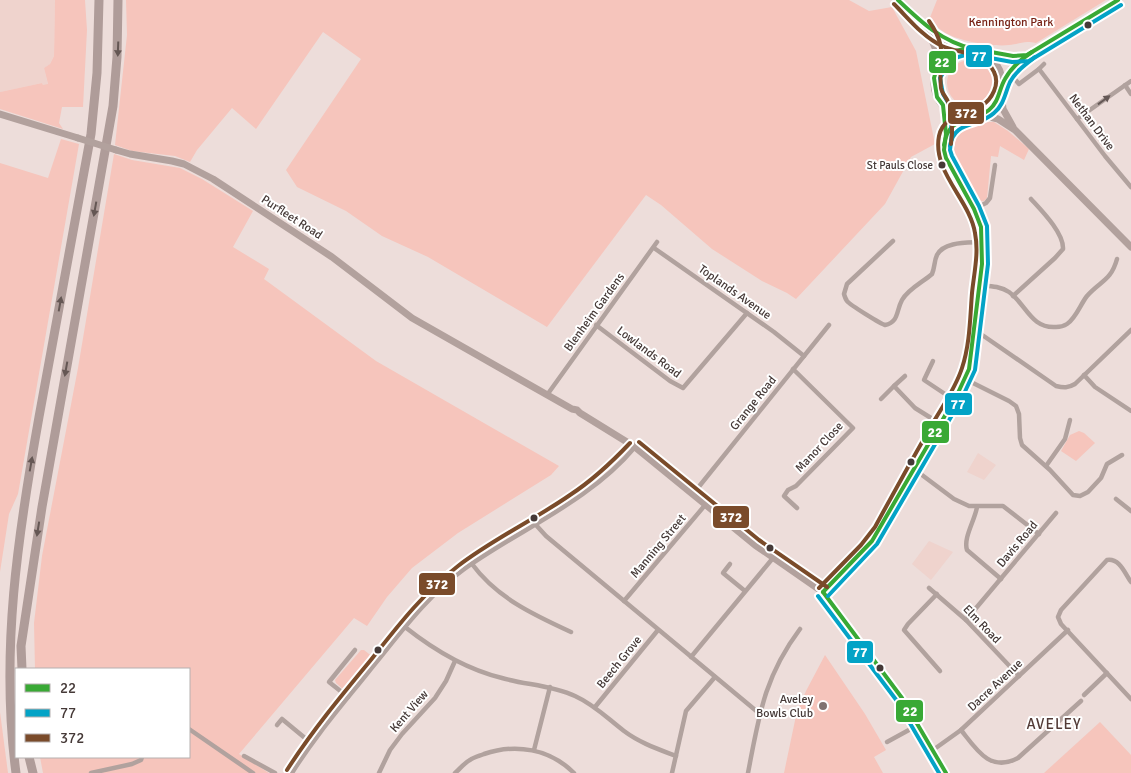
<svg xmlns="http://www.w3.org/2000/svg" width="1131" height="773" font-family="Signika,sans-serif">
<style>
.built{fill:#efd3cd}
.green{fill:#f6c5bc}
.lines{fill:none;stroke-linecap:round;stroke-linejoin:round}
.street{stroke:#b1a29e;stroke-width:4.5}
.secondary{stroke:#b2a19d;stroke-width:7}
.highway{stroke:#af9c99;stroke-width:9}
.secondary-bridge{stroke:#b2a19d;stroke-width:7}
.bus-1-casing{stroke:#fff;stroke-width:8}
.bus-2-casing{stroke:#fff;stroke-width:8}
.bus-3-casing{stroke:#fff;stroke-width:8}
.bus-1{stroke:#39a935;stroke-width:4}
.bus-2{stroke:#03a3c6;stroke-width:4}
.bus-3{stroke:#7a4b2a;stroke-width:4}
.oneway{fill:#655754}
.oneway2{fill:#655856}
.bus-dot{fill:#453937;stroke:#fff;stroke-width:2}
.poi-dot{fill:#807270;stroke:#fff;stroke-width:2}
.labels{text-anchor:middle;stroke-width:4;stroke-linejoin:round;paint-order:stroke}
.bus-label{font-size:11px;fill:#453937;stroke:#fff;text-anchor:end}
.park-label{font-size:12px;fill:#772114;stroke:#fff}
.street-label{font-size:12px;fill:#453937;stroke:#fff}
.poi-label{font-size:12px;fill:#453937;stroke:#fff;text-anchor:end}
.quarter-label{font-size:15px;letter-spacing:1px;fill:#533b37;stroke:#fff}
.line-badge{stroke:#fff;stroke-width:2}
.badge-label{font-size:14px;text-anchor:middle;font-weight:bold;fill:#fff}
</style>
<rect width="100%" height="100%" fill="#edddda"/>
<g class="built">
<path d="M 0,0 L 55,0 L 54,56 L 50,64 L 44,68 L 48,85 L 43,85 L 42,83 L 0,92 Z"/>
<path d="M 978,453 L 996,465 L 984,480 L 967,472 Z"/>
<path d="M 929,541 L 953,552 L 931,580 L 912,564 Z"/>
</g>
<g class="green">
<path d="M 55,0 L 85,0 L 87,30 L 83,107 L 62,107 L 59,123 L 63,129 L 0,109 L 0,92 L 42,83 L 43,85 L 48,84 L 44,68 L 50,64 L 54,56 Z"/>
<path d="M 126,0 L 849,0 L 869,11 L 892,7 L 916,51 L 935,144 L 911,157 L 885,204 L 796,299 L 787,293 L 762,281 L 712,249 L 661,205 L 646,195 L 547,327 L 428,257 L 382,236 L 346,211 L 297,187 L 286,170 L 361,59 L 323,32 L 256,129 L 232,108 L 197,150 L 190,162 L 175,156 L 132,151 L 115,145 L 127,35 Z"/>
<path d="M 937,0 L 1106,0 L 1036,43 C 1023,40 1021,44 1009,45 C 993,47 958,41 944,32 C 939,29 934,24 929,20 Z"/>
<circle cx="970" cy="83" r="23"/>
<path d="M 975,122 L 994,122 L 1008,131 L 1029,149 L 1024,160 L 1000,146 L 998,157 L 991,156 L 987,198 L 984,201 L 977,202 L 949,150 C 953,131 956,127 975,122 Z"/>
<path d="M 61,139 L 79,144 L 18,494 L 9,514 L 0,572 L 0,163 L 48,178 Z"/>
<path d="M 114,154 L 132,160 L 180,168 L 202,179 L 253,211 L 233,247 L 269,269 L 264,279 L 376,361 L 559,466 L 551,475 L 458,533 L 412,568 L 387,597 L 367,626 L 354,618 L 239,754 L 269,773 L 43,773 L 40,757 L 189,757 L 189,669 L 35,669 L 34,623 L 42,556 L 78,368 Z"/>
<path d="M 1079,431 L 1084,433 L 1095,443 L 1076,461 L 1061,451 L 1070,435 Z"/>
<path d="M 361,650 L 364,650 L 374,658 L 350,687 L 344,690 L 336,683 L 335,680 Z"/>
<path d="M 825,655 L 865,714 L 886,750 L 874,757 L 883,773 L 784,773 L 797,711 L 806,691 Z"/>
<path d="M 0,712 L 8,773 L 0,773 Z"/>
<path d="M 1100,722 L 1131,755 L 1131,773 L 1044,773 Z"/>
</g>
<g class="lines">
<g class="street">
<path d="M 1044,64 L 1039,69 L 1105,156 L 1131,187"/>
<path d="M 1014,78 L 1019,84 L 1039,69"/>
<path d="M 1125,85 L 1131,94"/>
<path d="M 1077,119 L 1131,81"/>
<path d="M 974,209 L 986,203 L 990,198 L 995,165"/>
<path d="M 893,241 L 847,284 L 844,294 C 845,297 845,298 847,301 C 850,305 881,324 885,325 C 899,322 896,311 902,300 C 908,289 923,282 932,274 C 935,267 934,261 937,255 C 944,241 969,243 982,242"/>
<path d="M 654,248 L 774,332 L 804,356"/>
<path d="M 979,285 C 989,286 1000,286 1009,292 C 1026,304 1031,329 1056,327 C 1059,327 1064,326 1067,324 C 1076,318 1080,305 1087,296 C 1100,281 1111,281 1117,259"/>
<path d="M 1013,296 L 1055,258 L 1063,249 C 1064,233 1041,210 1031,199"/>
<path d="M 596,325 L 670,381 L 683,388 L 747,313"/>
<path d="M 975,330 L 1056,386 C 1064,388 1068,388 1075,384 L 1131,330"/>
<path d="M 933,361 L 924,380 L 954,400"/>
<path d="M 793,369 L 853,428 L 796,486 L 788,490 L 784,496 L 797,508"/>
<path d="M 1084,375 L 1095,387 L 1131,411"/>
<path d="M 965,379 L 1009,401 L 1016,406 L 1019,414 L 1020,438 L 1022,445 L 1050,470 L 1073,495 L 1080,496 L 1088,492 L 1101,478 L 1107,464 L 1122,455"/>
<path d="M 894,386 L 905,376"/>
<path d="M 547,395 L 657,242"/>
<path d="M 881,399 L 894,386 L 915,408 L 939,423"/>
<path d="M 1046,466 L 1065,439 L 1070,420"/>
<path d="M 914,469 L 954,499 L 969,506 L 1003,506 L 1039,534"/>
<path d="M 693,494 L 829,325"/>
<path d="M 1116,499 L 1131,511"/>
<path d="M 977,507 C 975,520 963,538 967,550 L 1001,579"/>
<path d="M 536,525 L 546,536 L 760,714"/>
<path d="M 472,564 C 497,598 534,615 571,632"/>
<path d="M 730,564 L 723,573 L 745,591"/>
<path d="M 1131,582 C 1125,574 1120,558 1107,560 L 1061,610 L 1058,617 L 1061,624 L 1131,699"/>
<path d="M 929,588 L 966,620 L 1019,676"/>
<path d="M 937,594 L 908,624 L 904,630 L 940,671"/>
<path d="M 624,601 L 706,504"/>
<path d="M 966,620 L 1056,513"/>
<path d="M 405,627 C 434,650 465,669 502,678 C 526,685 551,685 575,696 C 595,705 608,719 624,731 C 640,743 658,749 676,756"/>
<path d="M 691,657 L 773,558"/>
<path d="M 1084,695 L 1107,673"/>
<path d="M 348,697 L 329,682 L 355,650"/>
<path d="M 595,707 L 658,630"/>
<path d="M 277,725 L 282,719 L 311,743"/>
<path d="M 189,729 L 253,773"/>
<path d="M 961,730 C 976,749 990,773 1018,758 L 1081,701"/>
<path d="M 887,742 L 918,725"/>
<path d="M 534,750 L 550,687"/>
<path d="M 933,750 L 961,730 L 1068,630"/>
<path d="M 244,756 L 275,773"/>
<path d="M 91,773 L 132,764 L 141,760 L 142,757"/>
<path d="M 292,773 C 315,736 343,704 370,670 C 399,635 426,597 463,570 C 520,529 589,502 635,447"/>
<path d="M 379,773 L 390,750 L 402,734 L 435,698 L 446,681 L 455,661"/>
<path d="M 455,773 C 460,769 464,763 470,760 C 474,757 479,756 484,754 C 516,743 550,749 574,773"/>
<path d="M 672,773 L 686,711 L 715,677"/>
<path d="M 748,773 C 759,716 764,677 800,629"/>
</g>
<g class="secondary">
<path d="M 898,0 L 937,35 L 944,40 L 967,47"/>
<path d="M 928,31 L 936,50 L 936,71"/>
<circle cx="968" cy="83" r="34"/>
<path d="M 985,52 L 1013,56 L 1026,55"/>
<path d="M 1003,82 L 1012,68 L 1027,55 L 1118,0"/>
<path d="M 1001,91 L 1003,109 L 1013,127"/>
<path d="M 0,114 L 78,138"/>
<path d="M 982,115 L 998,119 L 1015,130 L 1131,247"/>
<path d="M 946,134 L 955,124 L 969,117"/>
<path d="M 116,150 L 130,154 L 172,161 L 184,164 L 213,179 L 332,257 L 412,318 L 572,409 L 577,410 L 580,413 L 635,447 L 755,545 L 823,592 L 902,698 L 946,773"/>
<path d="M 823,592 L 872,541 L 957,395 L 969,369 L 982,264 L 981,227 L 974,209 L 946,158 L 944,150 L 946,134 L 943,105"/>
</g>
<g class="highway">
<path d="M 22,669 L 21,646 L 42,507 L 113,106 L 117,57 L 118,0"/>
<path d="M 29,757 L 33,773"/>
<path d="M 16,773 C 0,653 18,534 39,417 C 57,322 74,228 91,134 L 97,73 L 99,0"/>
</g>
<path class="secondary-bridge" d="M 78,138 L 116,150"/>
<defs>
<g id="bus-1">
<path d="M 898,0 C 921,22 942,42 974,49"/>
<path d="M 944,145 C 949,114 970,125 989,110 C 999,102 999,89 1005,79 C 1011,68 1021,59 1032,52"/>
<path d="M 823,592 L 872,541 L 957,395 L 969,369 L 982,264 L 981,227 L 974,209 L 946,158 L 944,150 L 946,134 L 943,105 L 937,97 L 934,78 L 936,71 L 943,61 L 955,51 L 969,48 L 1013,56 L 1027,55 L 1118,0"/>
<path d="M 823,592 L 902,698 L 946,773"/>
</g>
<g id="bus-2">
<path d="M 950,146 C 954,120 978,128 994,113 C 1004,105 1005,93 1010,82 C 1016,71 1026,64 1035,57"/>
<path d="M 818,596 L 897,701 L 939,773"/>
<path d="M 828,596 L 877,544 L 962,398 L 975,370 L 988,264 L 987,226 L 979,206 L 952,156 L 950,150 L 952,133 L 949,104 L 943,94 L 940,78 L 948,65 L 958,57 L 969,54 L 1012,62 L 1029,61 L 1121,5"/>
</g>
<g id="bus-3">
<path d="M 929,21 C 949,50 938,57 941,88 C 942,95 948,98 949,105 C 952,117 953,131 951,144"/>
<path d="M 639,442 L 759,540 L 827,587"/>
<path d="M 819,588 L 861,545 L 875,527 C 894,492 914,456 934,421 C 944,404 956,387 962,368 C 970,344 970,318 972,293 C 974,273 979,253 975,233 C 970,200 932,172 939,136 C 945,107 982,120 994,91 C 997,84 997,78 994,72 C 985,52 960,54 942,46 C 923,37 909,19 894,4"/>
<path d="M 287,770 C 312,731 341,696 370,661 C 397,627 423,593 458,566 C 493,539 534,520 570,495 C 593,480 612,462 630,443"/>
</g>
</defs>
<use href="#bus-1" class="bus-1-casing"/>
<use href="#bus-2" class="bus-2-casing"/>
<use href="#bus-3" class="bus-3-casing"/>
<use href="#bus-1" class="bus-1"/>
<use href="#bus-2" class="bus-2"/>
<use href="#bus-3" class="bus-3"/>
</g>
<defs><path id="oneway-solid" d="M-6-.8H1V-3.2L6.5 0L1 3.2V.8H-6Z" transform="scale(1.25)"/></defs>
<g class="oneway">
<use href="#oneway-solid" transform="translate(118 49) rotate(92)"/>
<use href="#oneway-solid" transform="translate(95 209) rotate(100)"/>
<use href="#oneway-solid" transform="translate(60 304) rotate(-80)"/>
<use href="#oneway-solid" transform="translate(66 369) rotate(100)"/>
<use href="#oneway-solid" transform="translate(31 464) rotate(-80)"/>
<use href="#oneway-solid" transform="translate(38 529) rotate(99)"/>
</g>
<use class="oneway2" href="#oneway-solid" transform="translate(1104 100) rotate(-36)"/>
<g class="bus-dot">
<circle cx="1088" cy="25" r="4.5"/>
<circle cx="942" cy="165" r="4.5"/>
<circle cx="911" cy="462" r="4.5"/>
<circle cx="534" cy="518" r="4.5"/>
<circle cx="770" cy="548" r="4.5"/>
<circle cx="378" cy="650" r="4.5"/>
<circle cx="880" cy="668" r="4.5"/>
</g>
<circle class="poi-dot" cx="823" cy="706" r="5"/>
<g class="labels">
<g class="bus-label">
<text x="933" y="169">St Pauls Close</text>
</g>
<g class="park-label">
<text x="1011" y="26">Kennington Park</text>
</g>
<g class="street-label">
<text transform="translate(1092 122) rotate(53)" y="4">Nethan Drive</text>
<text transform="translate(292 217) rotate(33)" y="4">Purfleet Road</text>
<text transform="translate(735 292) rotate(35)" y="4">Toplands Avenue</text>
<text transform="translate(594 312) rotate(-54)" y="4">Blenheim Gardens</text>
<text transform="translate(649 352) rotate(37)" y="4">Lowlands Road</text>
<text transform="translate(753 403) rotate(-51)" y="4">Grange Road</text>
<text transform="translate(819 447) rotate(-47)" y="4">Manor Close</text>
<text transform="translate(1017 544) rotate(-50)" y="4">Davis Road</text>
<text transform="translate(658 546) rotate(-50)" y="4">Manning Street</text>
<text transform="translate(982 624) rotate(46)" y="4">Elm Road</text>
<text transform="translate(619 662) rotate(-51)" y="4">Beech Grove</text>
<text transform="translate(995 685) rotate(-43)" y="4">Dacre Avenue</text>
<text transform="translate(409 711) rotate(-49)" y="4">Kent View</text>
</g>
<g class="poi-label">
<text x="813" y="703">Aveley<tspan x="813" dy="14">Bowls Club</tspan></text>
</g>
<g class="quarter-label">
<text x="1054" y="729">AVELEY</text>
</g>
</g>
<g class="line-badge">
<rect x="965" y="44" width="28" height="24" rx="5" fill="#03a3c6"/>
<rect x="928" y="50" width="29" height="24" rx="5" fill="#39a935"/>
<rect x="947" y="101" width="38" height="24" rx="5" fill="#7a4b2a"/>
<rect x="944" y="392" width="29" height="24" rx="5" fill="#03a3c6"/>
<rect x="921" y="420" width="29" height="24" rx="5" fill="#39a935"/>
<rect x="712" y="505" width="38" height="24" rx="5" fill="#7a4b2a"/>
<rect x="418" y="572" width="38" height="24" rx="5" fill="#7a4b2a"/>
<rect x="846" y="640" width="28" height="24" rx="5" fill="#03a3c6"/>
<rect x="895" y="699" width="29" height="24" rx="5" fill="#39a935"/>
</g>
<g class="badge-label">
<text x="979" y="61">77</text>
<text x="942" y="67">22</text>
<text x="966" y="118">372</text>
<text x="958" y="409">77</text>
<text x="935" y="437">22</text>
<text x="731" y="522">372</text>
<text x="437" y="589">372</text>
<text x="860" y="657">77</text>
<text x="910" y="716">22</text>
</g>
<rect x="15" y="668" width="175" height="90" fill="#ffffff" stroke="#b5b0af"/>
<rect x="25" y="684" width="25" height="8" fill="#39a935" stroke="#b5b0af"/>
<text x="60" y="693" font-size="15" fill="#453937">22</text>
<rect x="25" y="709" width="25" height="8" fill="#03a3c6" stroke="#b5b0af"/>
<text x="60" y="718" font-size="15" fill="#453937">77</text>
<rect x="25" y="734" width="25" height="8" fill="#7a4b2a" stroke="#b5b0af"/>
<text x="60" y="743" font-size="15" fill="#453937">372</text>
</svg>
